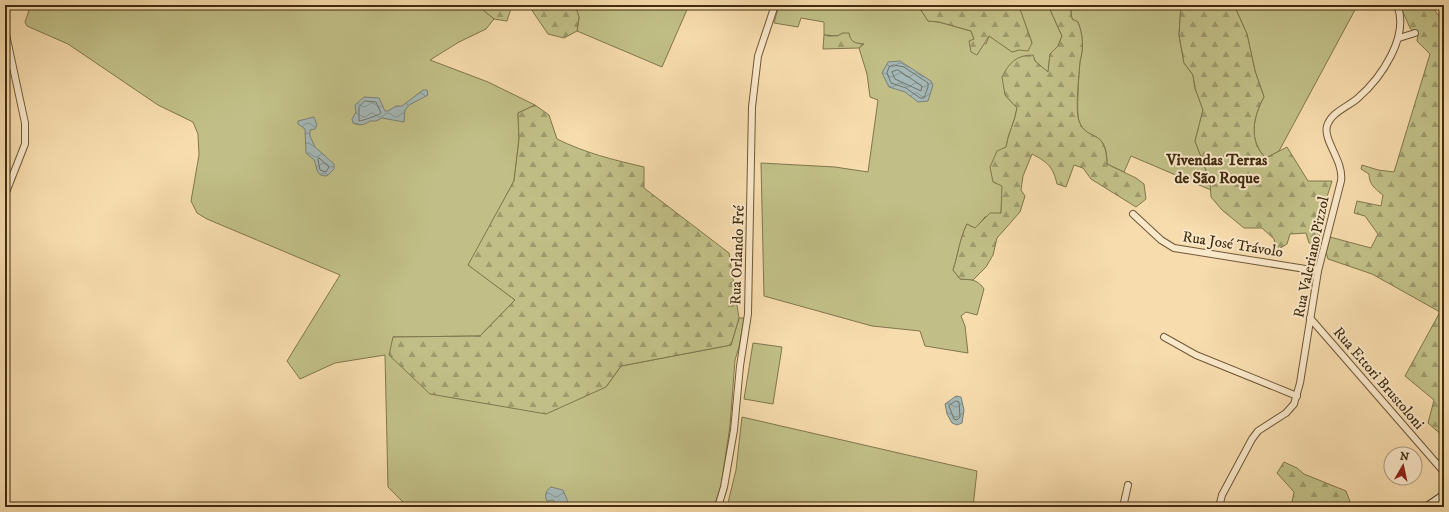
<svg xmlns="http://www.w3.org/2000/svg" width="1449" height="512" font-family="'IM FELL DW Pica',serif">
<style>
.green{fill:#c1bf87;stroke:#80764c}
.forest{fill:url(#forest-firs);stroke:#80764c}
.water{fill:url(#water-waves);stroke:#7c8074}
.lines{fill:none;stroke-linecap:round;stroke-linejoin:round}
.shore{stroke:#727264;stroke-width:1}
.street-casing{stroke:#6e5837;stroke-width:8}
.secondary-casing{stroke:#402c10;stroke-width:11}
.street{stroke:#fae8ca;stroke-width:6}
.secondary{stroke:#fae8ca;stroke-width:9}
.labels{text-anchor:middle;stroke-width:4;stroke-linejoin:round;paint-order:stroke}
.street-label{font-size:15px;fill:#402c10;stroke:#fae8ca}
.neighbourhood-label{font-size:16px;font-weight:bold;fill:#402c10;stroke:#fae8ca}
</style>
<defs>
<pattern id="forest-firs" width="22" height="20" patternUnits="userSpaceOnUse"><rect width="22" height="20" fill="#c1bf87"/><path d="M5 1l3.5 6h-7zM16 11l3.5 6h-7z" fill="#9e9b6d"/></pattern>
<pattern id="water-waves" width="16" height="10" patternUnits="userSpaceOnUse"><rect width="16" height="10" fill="#a4b8b7"/><path d="M0 5q4-4 8 0t8 0" fill="none" stroke="#879693"/></pattern>
</defs>
<rect width="100%" height="100%" fill="#f7dcad"/>
<filter id="stains"><feTurbulence type="fractalNoise" baseFrequency=".005" numOctaves="4"/><feColorMatrix values="0 0 0 0 .2 0 0 0 0 .09 0 0 0 0 .02 0 0 0 .5 -.17"/></filter>
<radialGradient id="worn" r=".72"><stop offset=".6" stop-color="#630" stop-opacity="0"/><stop offset="1" stop-color="#630" stop-opacity=".3"/></radialGradient>
<g class="green">
<path d="M 31,5 L 484,5 L 483,10 L 494,19 L 486,29 L 459,42 L 430,60 L 488,82 L 535,105 L 518,113 L 519,139 L 514,181 L 469,265 L 515,300 L 480,336 L 393,337 L 606,387 L 621,366 L 731,345 L 739,318 L 744,318 L 739,347 L 735,360 L 730,426 L 721,486 L 714,507 L 408,507 L 388,487 L 385,355 L 335,363 L 300,379 L 287,361 L 340,275 L 207,219 L 197,213 L 191,201 L 199,155 L 198,134 L 193,122 L 158,105 L 68,44 L 27,26 L 25,22 Z"/>
<path d="M 575,5 L 689,5 L 662,67 L 577,31 L 579,17 Z"/>
<path d="M 779,5 L 914,5 L 921,10 L 928,21 L 939,22 L 971,31 L 974,39 L 986,44 L 989,36 L 1000,42 L 1032,43 L 1020,10 L 1010,5 L 1048,5 L 1062,36 L 1058,46 L 1050,54 L 1048,73 L 1035,61 L 1033,55 L 1005,95 L 1017,108 C 1015,122 1008,133 1006,147 L 1001,213 L 985,217 L 975,229 L 967,224 C 960,238 958,255 953,270 L 960,279 C 972,279 978,280 984,289 L 977,315 L 966,312 L 961,316 L 965,326 L 968,353 L 925,346 L 920,331 L 872,326 L 764,296 L 761,163 L 835,167 L 868,172 L 878,100 L 870,97 L 867,74 L 859,48 L 863,44 L 855,43 L 843,33 L 838,36 L 824,35 L 824,22 L 801,18 L 798,27 L 774,23 Z"/>
<path d="M 1070,5 L 1181,5 L 1179,35 L 1184,63 L 1193,75 L 1195,88 L 1203,110 L 1195,141 L 1210,181 L 1211,190 L 1131,156 L 1124,172 L 1107,164 C 1107,127 1087,143 1079,121 C 1076,113 1079,73 1080,61 C 1084,48 1083,35 1078,22 L 1072,19 Z"/>
<path d="M 1234,5 L 1352,5 L 1356,8 L 1279,151 L 1266,158 C 1248,141 1253,117 1264,97 L 1255,71 L 1247,34 Z"/>
<path d="M 753,343 L 782,347 L 773,404 L 744,399 Z"/>
<path d="M 742,417 L 977,471 L 973,507 L 727,507 L 736,470 Z"/>
</g>
<g class="forest">
<path d="M 484,5 L 512,5 L 507,21 L 494,19 L 483,10 Z"/>
<path d="M 531,5 L 575,5 L 579,17 L 577,31 L 564,38 L 548,34 L 533,12 Z"/>
<path d="M 914,5 L 1010,5 L 1020,9 L 1032,43 L 1028,51 L 1019,50 L 1012,52 L 989,36 L 977,55 L 971,52 L 969,41 L 974,39 L 971,31 L 939,22 L 928,21 L 921,10 Z"/>
<path d="M 1048,5 L 1070,5 L 1072,19 L 1078,22 C 1083,35 1084,48 1080,61 C 1079,74 1075,111 1079,121 C 1087,143 1106,126 1107,164 L 1136,178 L 1144,184 L 1146,199 L 1136,207 L 1091,179 L 1083,168 L 1074,165 L 1066,187 L 1057,184 C 1053,166 1047,162 1032,154 L 1023,176 L 1021,190 L 1025,196 L 1020,212 L 997,238 L 993,255 L 986,267 L 973,280 L 960,279 L 953,270 C 958,255 960,237 967,224 L 975,228 L 990,213 L 1001,213 L 1002,186 L 993,182 L 990,167 L 997,151 L 1006,147 C 1008,133 1015,122 1017,108 L 1005,95 L 1002,77 C 1009,63 1016,55 1033,55 L 1035,61 L 1048,72 L 1050,54 L 1058,46 L 1062,36 Z"/>
<path d="M 1181,5 L 1234,5 L 1247,34 L 1255,71 L 1264,97 C 1253,116 1248,142 1266,158 L 1287,147 L 1308,181 L 1332,181 L 1320,219 L 1319,246 L 1309,243 L 1306,233 L 1290,234 L 1287,244 L 1277,250 L 1274,239 L 1262,228 L 1244,228 L 1222,210 L 1211,197 L 1210,181 L 1195,141 L 1203,110 L 1195,88 L 1193,75 L 1184,63 L 1179,35 Z"/>
<path d="M 1400,5 L 1431,5 L 1444,23 L 1444,437 L 1428,423 L 1434,400 L 1405,376 L 1440,312 L 1372,274 L 1328,259 L 1326,252 L 1330,237 L 1371,248 L 1378,234 L 1365,216 L 1354,213 L 1357,201 L 1381,206 L 1383,195 C 1375,189 1369,184 1369,174 L 1361,169 L 1362,165 L 1378,170 L 1394,172 L 1430,54 L 1417,41 L 1418,35 L 1410,28 Z"/>
<path d="M 843,33 L 849,33 C 851,43 855,43 864,44 L 859,48 L 823,49 L 824,35 L 837,36 Z"/>
<path d="M 535,105 L 549,115 L 557,139 C 585,153 614,160 644,167 L 644,188 L 729,253 L 739,318 L 731,345 L 621,366 L 606,387 L 546,414 L 430,394 L 389,355 L 393,337 L 480,336 L 515,300 L 468,265 L 514,181 L 519,139 L 518,113 Z"/>
<path d="M 1284,462 L 1297,468 L 1304,474 L 1346,491 L 1352,507 L 1291,507 L 1294,492 L 1277,473 Z"/>
</g>
<g class="water">
<path d="M 900,61 L 931,81 L 933,85 L 928,101 L 918,102 L 905,92 L 889,87 L 882,73 L 888,62 Z"/>
<path d="M 423,90 L 427,90 L 428,95 L 409,105 L 405,110 L 404,122 L 382,118 L 376,121 L 370,121 C 364,125 360,126 353,123 L 352,119 L 356,112 L 355,105 L 364,97 L 379,98 L 385,111 L 388,111 L 396,106 L 402,106 Z"/>
<path d="M 314,117 L 317,125 L 315,129 L 310,130 L 310,136 L 315,147 L 334,164 L 334,169 L 327,176 C 315,176 318,169 314,160 C 312,158 308,155 306,153 L 305,129 L 298,124 L 298,121 Z"/>
<path d="M 956,396 L 961,397 L 964,410 L 962,423 L 957,425 L 952,423 L 947,414 L 945,404 Z"/>
<path d="M 551,487 L 563,490 L 568,502 L 566,507 L 559,507 L 553,500 L 547,501 C 544,496 546,490 551,487 Z"/>
</g>
<g class="lines">
<g class="shore">
<path d="M 894,65 L 904,67 L 928,83 L 928,87 L 924,98 L 920,98 L 906,88 L 891,83 L 887,73 L 889,67 Z"/>
<path d="M 898,70 L 922,86 L 921,91 L 895,79 L 892,72 Z"/>
<path d="M 365,101 L 376,102 L 381,113 C 379,115 362,121 359,121 L 359,107 Z"/>
<path d="M 319,158 L 329,167 L 326,172 L 320,170 L 318,160 Z"/>
<path d="M 956,401 L 959,402 L 960,417 L 957,420 L 954,419 L 949,406 Z"/>
</g>
<defs>
<g id="street">
<path d="M 5,30 L 25,123 L 25,144 L 5,195"/>
<path d="M 1399,38 L 1415,33"/>
<path d="M 1133,214 L 1161,240 L 1174,248 L 1318,271"/>
<path d="M 1310,318 L 1444,472"/>
<path d="M 1164,337 L 1196,355 L 1297,396"/>
<path d="M 718,507 L 724,487 L 734,430 L 740,366 L 748,314 L 752,107 L 758,56 L 775,5"/>
<path d="M 1123,507 L 1128,485"/>
<path d="M 1219,507 L 1222,495 L 1252,439 L 1258,431 L 1286,413 L 1294,404 L 1300,383 L 1318,271 L 1341,181 C 1344,161 1323,141 1327,126 C 1331,112 1348,107 1358,98 C 1381,78 1410,36 1397,5"/>
</g>
<path id="secondary" d="M 1428,507 L 1444,496"/>
</defs>
<use href="#street" class="street-casing"/>
<use href="#secondary" class="secondary-casing"/>
<use href="#street" class="street"/>
<use href="#secondary" class="secondary"/>
</g>
<g class="labels">
<g class="street-label">
<text transform="translate(1233 244) rotate(9)" y="5">Rua José Trávolo</text>
<text transform="translate(737 255) rotate(-88)" y="5">Rua Orlando Fré</text>
<text transform="translate(1311 257) rotate(-78)" y="5">Rua Valeriano Pizzol</text>
<text transform="translate(1379 378) rotate(49)" y="5">Rua Ettori Brustoloni</text>
</g>
<g class="neighbourhood-label">
<text x="1217" y="165">Vivendas Terras<tspan x="1217" dy="18">de São Roque</tspan></text>
</g>
</g>
<rect width="1449" height="512" fill="none" stroke="#f7dcad" stroke-width="20"/>
<rect x="6" y="6" width="1437" height="500" fill="none" stroke="#402c10" stroke-width="2"/>
<rect x="10" y="10" width="1429" height="492" fill="none" stroke="#402c10"/>
<g transform="translate(1403 466) rotate(9)"><circle r="19" fill="#fae8ca" stroke="#b09d80"/>
<path d="M0-3L7 15L0 10L-7 15Z" fill="#8f2418"/>
<text y="-6" font-size="11" font-weight="bold" text-anchor="middle" fill="#402c10">N</text>
</g>
<rect width="100%" height="100%" filter="url(#stains)"/>
<rect width="100%" height="100%" fill="url(#worn)"/>
</svg>
